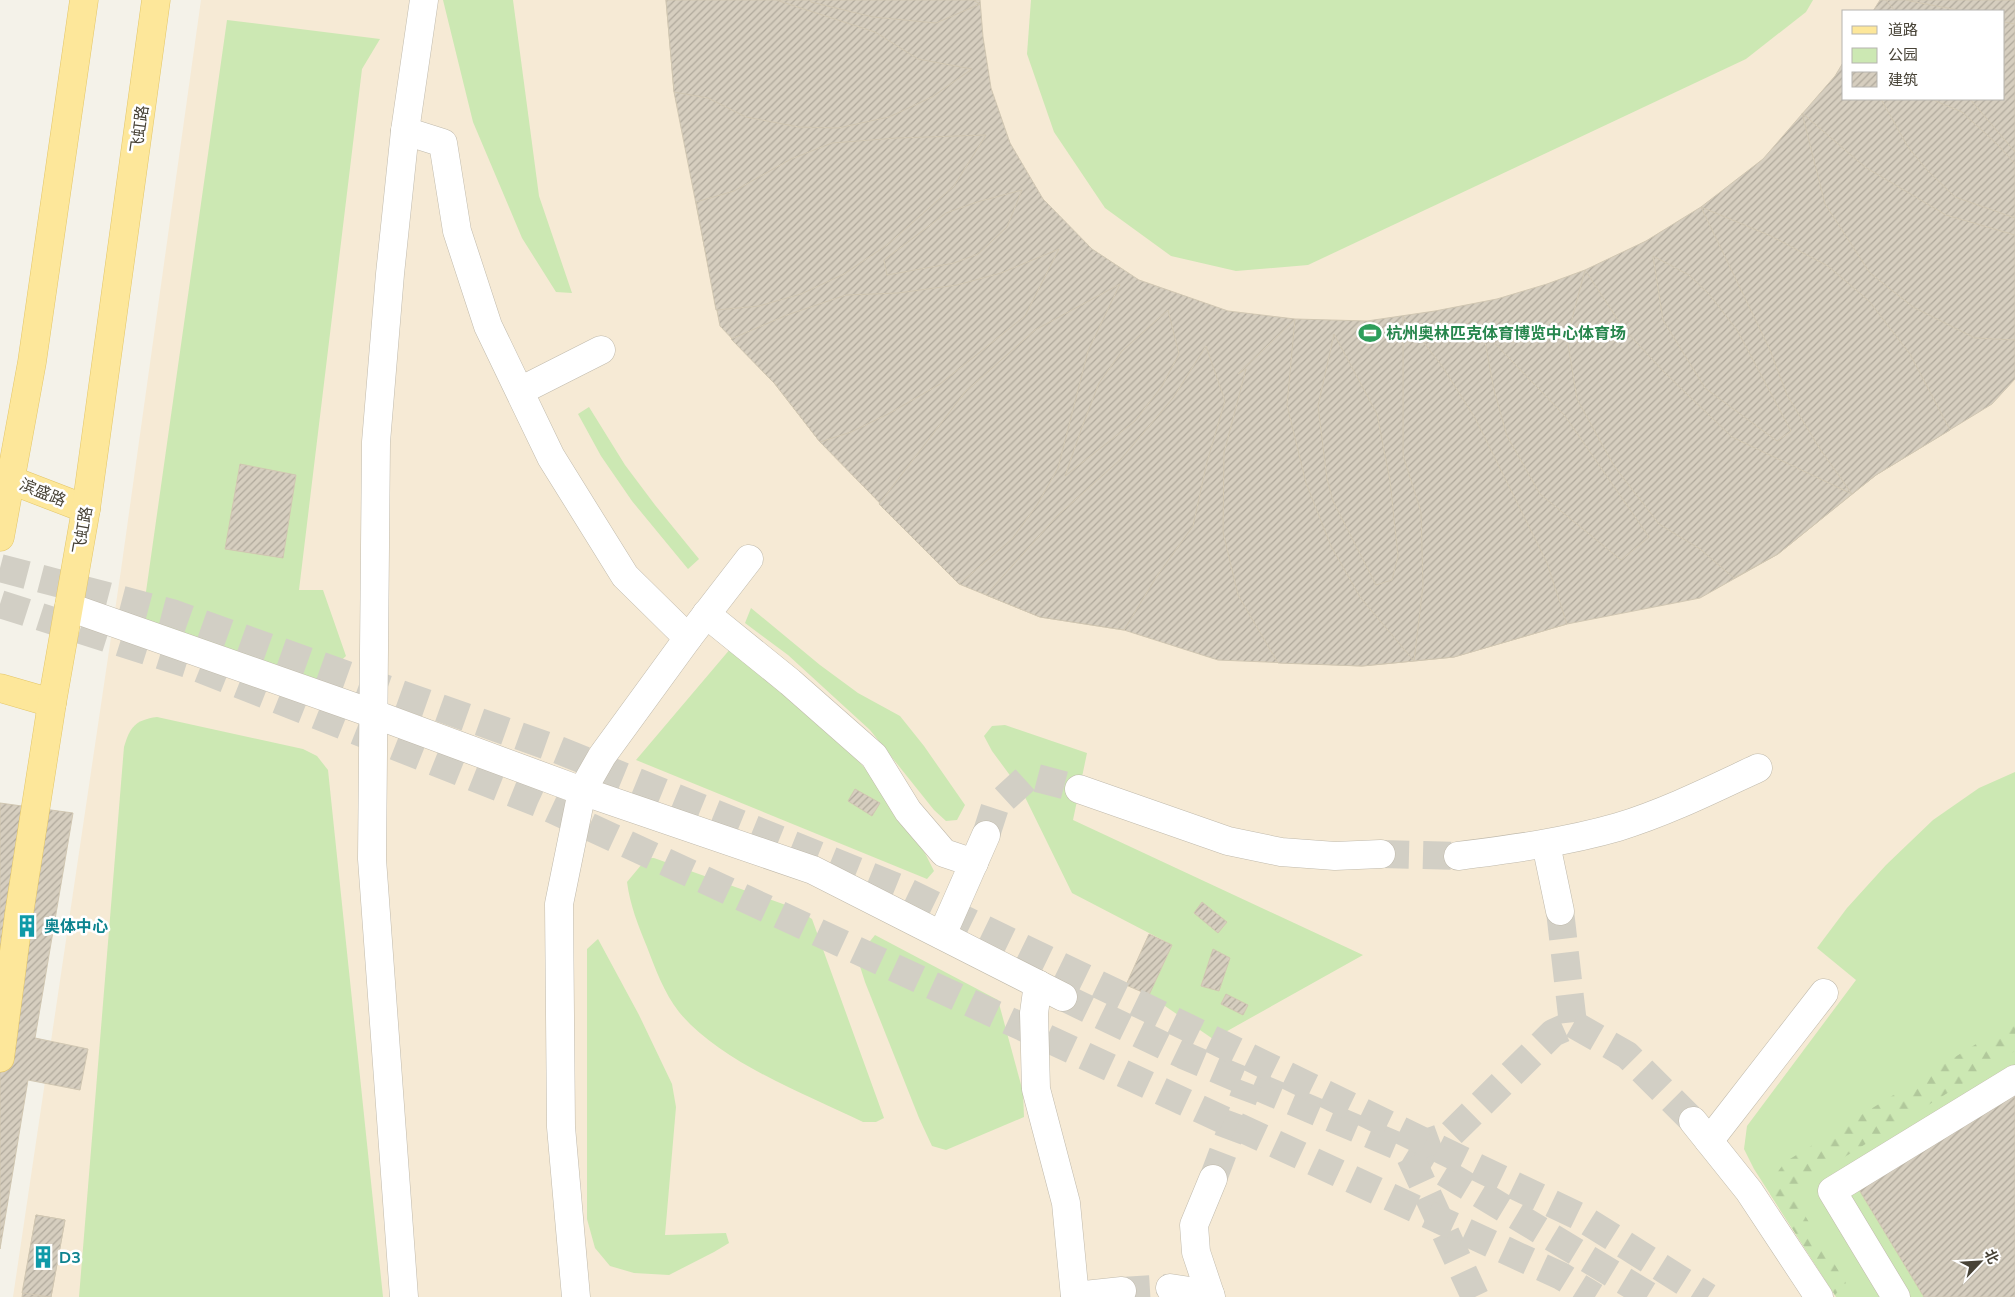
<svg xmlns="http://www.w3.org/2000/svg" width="2015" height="1297" font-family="'Nunito Sans','Noto Sans SC',sans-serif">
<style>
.commercial{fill:#f6ead5;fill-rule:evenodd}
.green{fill:#cce8b3}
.forest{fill:url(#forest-firs)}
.building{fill:url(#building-hatch);stroke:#d1c7b2}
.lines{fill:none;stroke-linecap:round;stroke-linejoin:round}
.minor-tunnel{stroke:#d2cfc5;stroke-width:28;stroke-dasharray:28 14;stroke-linecap:butt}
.major-tunnel{stroke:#d2cfc5;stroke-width:28;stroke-dasharray:28 14;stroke-linecap:butt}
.minor-casing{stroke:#c0baac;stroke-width:29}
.major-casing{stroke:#e3c669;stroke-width:29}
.minor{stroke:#fff;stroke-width:28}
.major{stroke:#fde79a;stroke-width:28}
.labels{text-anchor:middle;stroke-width:5;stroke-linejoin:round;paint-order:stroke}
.street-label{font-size:16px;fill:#484337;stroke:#fff}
.leisure-label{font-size:16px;font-weight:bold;fill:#27864d;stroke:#fff;text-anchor:start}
.culture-label{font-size:16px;font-weight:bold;fill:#0d838f;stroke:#fff;text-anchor:start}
</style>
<defs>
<pattern id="forest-firs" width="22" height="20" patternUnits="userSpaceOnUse" patternTransform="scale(1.25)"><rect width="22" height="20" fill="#cce8b3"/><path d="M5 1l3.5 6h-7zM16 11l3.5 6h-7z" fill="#b1c89b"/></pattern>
<pattern id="building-hatch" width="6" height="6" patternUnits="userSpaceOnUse" patternTransform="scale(1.25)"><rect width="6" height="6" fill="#d6cebf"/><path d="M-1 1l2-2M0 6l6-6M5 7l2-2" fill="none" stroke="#b0a99c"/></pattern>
</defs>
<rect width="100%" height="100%" fill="#f4f2e9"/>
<path class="commercial" d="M 201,0 L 2015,0 L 2015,1297 L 13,1297 L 121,570 ZM 1844,11 L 2004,11 L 2004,99 L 1844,99 Z"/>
<g class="green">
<path d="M 443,0 L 513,0 L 539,196 L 572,293 L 556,292 L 522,238 L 473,122 Z"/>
<path d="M 1031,0 L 1813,0 L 1806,12 L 1746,59 L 1308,265 L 1236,271 L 1171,256 L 1105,208 L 1054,132 L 1027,54 Z"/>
<path d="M 227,20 L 380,39 L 362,69 L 299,590 L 323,590 L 346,656 L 318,682 L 142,620 Z"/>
<path d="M 589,407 L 625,465 L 655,505 L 699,559 L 688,569 L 632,501 L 601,456 L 578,414 Z"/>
<path d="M 751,608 L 820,665 L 858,693 L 900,716 L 924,746 L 965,805 L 957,820 L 946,821 L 934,810 L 870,730 L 788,655 L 745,623 Z"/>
<path d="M 731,648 C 755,668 781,687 805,708 C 856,754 905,809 934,871 L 927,879 L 636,760 Z"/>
<path d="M 157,717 L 303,749 L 317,756 L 328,770 L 383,1297 L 79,1297 L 124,747 C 130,727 135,720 157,717 Z"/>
<path d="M 1005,725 L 1087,753 L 1073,820 L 1363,955 L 1213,1039 L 1149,995 L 1172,945 L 1072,893 L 1023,793 L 992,751 L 984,736 L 992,726 Z"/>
<path d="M 2015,772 L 2015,1297 L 1836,1297 L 1754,1169 L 1744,1149 L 1747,1126 L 1856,980 L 1817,948 L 1847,908 L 1886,865 L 1933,820 L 1979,788 Z"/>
<path d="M 647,858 L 654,858 L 797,909 L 812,919 L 884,1118 L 876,1122 L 863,1122 C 805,1094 720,1062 679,1012 C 664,993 655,968 647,947 C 638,925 630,905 627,882 Z"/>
<path d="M 875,935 L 998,1000 L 1023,1092 L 1024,1117 L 946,1150 L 932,1146 L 919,1118 L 865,982 L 857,957 Z"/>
<path d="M 598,939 L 639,1015 L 672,1084 L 676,1107 L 665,1235 L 726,1233 L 729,1243 L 714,1252 L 669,1275 L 634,1273 L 610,1266 L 595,1248 L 587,1219 L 587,949 Z"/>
</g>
<path class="forest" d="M 2015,1020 L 2015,1051 L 1790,1191 L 1846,1283 L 1835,1295 L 1770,1194 L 1774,1177 L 1785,1162 Z"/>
<g class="building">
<path d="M 666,0 L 980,0 L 983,37 L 991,88 L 1010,143 L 1043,199 L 1092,249 L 1139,280 L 1228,311 L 1295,319 L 1367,321 L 1435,311 L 1497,299 L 1547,284 L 1585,270 L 1646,241 L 1701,207 L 1763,159 L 1835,76 L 1844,61 L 1844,99 L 2004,99 L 2004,11 L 1873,11 L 1880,0 L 2015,0 L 2015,379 L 1992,404 L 1876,475 L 1778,554 L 1700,598 L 1567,624 L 1454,657 L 1362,666 L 1218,660 L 1124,630 L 1040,617 L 959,584 L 820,442 L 775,384 L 720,326 L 674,92 Z"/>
<path d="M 666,0 L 776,0 L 875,32 L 918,59 L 972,69 L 932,97 L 889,117 L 838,128 L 799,127 L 746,117 L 708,98 L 674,92 Z"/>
<path d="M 810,0 L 973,0 L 980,4 L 936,23 L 873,17 L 811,2 Z"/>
<path d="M 1886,0 L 1905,0 L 1963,11 L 1895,11 Z"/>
<path d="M 2004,22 L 2015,24 L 2015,152 L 1970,99 L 2004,99 Z"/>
<path d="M 1881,99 L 1931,99 L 1962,112 L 1998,145 L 2015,164 L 2015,218 L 1955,197 L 1927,170 L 1908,147 Z"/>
<path d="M 1802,113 L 1865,167 L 1946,215 L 2015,235 L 2015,340 L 1975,338 L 1913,307 L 1870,273 L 1825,204 Z"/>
<path d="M 986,135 L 954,186 L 887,245 L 844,274 L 801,294 L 759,306 L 716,310 L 696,202 L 734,191 L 791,159 L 832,143 L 897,138 Z"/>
<path d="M 1022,190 L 1007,227 L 978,254 L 954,263 L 887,275 L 884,260 L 946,213 L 977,202 Z"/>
<path d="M 1701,207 L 1771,236 L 1828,266 L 1869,301 L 1910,354 L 1950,430 L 1876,475 L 1852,494 L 1820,449 L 1787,395 L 1770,350 Z"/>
<path d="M 1059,249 L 1025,316 L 940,384 L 890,413 L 851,432 L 820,442 L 775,384 L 731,339 L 787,315 L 846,295 L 898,293 L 957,285 L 1001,273 Z"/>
<path d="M 1653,256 L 1689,275 L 1709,294 L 1737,330 L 1791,431 L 1777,441 L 1705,388 L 1663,320 Z"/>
<path d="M 1585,270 L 1624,329 L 1665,373 L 1732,437 L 1852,494 L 1778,554 L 1734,578 L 1700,549 L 1659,524 L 1614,466 L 1577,399 L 1567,338 Z"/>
<path d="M 1120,284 L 1088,351 L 1058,468 L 1037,505 L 1012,539 L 959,584 L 879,504 L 965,392 L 1035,330 Z"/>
<path d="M 1168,310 L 1179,354 L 1162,386 L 1135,421 L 1065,476 L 1082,427 L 1099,383 L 1122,351 Z"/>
<path d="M 1403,316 L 1442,366 L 1475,418 L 1547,563 L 1567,624 L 1454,657 L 1414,661 L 1423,586 L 1421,512 L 1403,455 Z"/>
<path d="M 1295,319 L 1287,405 L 1306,483 L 1331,546 L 1360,597 L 1414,661 L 1362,666 L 1278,663 L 1238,595 L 1223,532 L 1224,453 L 1246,369 L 1238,374 Z"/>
<path d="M 1483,331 L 1565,416 L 1649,537 L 1621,560 L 1540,494 L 1507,436 L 1494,390 Z"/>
<path d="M 1334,334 L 1377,414 L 1390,481 L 1398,556 L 1392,580 L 1376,585 L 1333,501 L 1327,479 L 1318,406 Z"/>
<path d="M 1206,346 L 1225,401 L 1207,462 L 1193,526 L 1157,576 L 1124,630 L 1040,617 L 986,595 L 1057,516 L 1121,459 L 1173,398 Z"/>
<path d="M 240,464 L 296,475 L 283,558 L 225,549 Z"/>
<path d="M 855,789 L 880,803 L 872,816 L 848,801 Z"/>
<path d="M 0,803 L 73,813 L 35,1038 L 88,1049 L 80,1090 L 28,1080 L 0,1249 Z"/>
<path d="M 1202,902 L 1227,922 L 1218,933 L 1194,913 Z"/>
<path d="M 1149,934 L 1172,945 L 1149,995 L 1126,985 Z"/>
<path d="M 1213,949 L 1230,958 L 1219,991 L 1201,986 Z"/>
<path d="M 1226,994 L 1248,1005 L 1243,1015 L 1221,1004 Z"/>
<path d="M 2015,1092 L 2015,1297 L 1924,1297 L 1858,1188 Z"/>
<path d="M 36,1215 L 65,1220 L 51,1297 L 22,1297 Z"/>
<path d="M 36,1215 L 65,1220 L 51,1297 L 22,1293 Z"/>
</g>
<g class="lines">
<g class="minor-tunnel">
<path d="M 986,835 L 995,807 L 1029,776 L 1079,789"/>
<path d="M 1381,854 L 1458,856"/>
<path d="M 1560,911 L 1573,1024"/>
<path d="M 1063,997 L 1183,1055 L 1407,1150 L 1651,1297"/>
<path d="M 1573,1024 L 1627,1055 L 1693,1121"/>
<path d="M 1213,1179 L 1249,1083"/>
<path d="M 1122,1291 L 1170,1288"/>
<path d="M 1475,1297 L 1407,1150 L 1451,1134 L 1553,1033 L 1573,1024"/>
</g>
<g class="major-tunnel">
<path d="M 0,568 L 172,613 L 556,749 L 899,888 L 1582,1218 L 1708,1297"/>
<path d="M 0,604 L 188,664 L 538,803 L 1561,1276 L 1595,1297"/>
</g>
<defs>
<g id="minor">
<path d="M 405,131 L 443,143 L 457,231 L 488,326 L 551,457 L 625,576 L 688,638"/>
<path d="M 520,391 L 601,350"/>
<path d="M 69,607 L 374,714 L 582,791 L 813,870 L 1063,997"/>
<path d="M 706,614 L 790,682 L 874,756 L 908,811 L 944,853 L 974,863"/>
<path d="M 1079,789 L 1228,841 L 1281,852 L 1335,856 L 1381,854"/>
<path d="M 1546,844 L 1560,911"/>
<path d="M 1458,856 C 1512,849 1566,842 1618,827 C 1667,812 1713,789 1758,768"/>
<path d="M 942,935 L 986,835"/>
<path d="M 1038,984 L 1034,1013 L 1036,1089 L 1066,1203 L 1075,1297"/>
<path d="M 1693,1121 L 1749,1191 L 1819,1297"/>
<path d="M 1709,1141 L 1824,993"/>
<path d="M 1170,1288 L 1210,1294"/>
<path d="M 1075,1296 L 1122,1291"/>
<path d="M 404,1297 L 372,859 L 376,442 L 390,274 L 405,131 L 424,0"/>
<path d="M 576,1297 L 561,1127 L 559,904 L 582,791 L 602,756 L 688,638 L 749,559"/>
<path d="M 1211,1297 L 1196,1252 L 1194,1225 L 1213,1179"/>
<path d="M 1896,1297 L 1832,1191 L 2015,1079"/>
</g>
<g id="major">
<path d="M 0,476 L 86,509"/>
<path d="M 0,537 L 32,362 L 84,0"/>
<path d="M 0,688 L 52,703"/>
<path d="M 0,1058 L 19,914 L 52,703 L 86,509 L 156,0"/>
</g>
</defs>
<use href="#minor" class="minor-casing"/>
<use href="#major" class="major-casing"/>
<use href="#minor" class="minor"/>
<use href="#major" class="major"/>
</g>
<defs>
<symbol id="stadium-bare" viewBox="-9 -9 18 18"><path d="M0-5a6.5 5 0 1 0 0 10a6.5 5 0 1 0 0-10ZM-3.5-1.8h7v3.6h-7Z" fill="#2e9e5b" stroke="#fff" stroke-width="2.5" paint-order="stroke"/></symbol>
<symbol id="building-bare" viewBox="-9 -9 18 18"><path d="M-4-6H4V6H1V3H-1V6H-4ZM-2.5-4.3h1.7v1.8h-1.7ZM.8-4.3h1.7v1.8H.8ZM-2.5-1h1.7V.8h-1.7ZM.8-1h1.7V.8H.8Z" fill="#0f9aa8" stroke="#fff" stroke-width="2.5" paint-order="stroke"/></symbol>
</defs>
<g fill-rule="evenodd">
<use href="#stadium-bare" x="1354" y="317" width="32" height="32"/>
<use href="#building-bare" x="11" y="910" width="32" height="32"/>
<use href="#building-bare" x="27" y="1241" width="32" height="32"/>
</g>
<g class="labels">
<g class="street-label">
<text transform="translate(139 129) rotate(-82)" y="6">飞虹路</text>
<text transform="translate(43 492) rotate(22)" y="6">滨盛路</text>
<text transform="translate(82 530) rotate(-80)" y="6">飞虹路</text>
</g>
<g class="leisure-label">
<text x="1386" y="339">杭州奥林匹克体育博览中心体育场</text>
</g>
<g class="culture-label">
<text x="44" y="932">奥体中心</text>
<text x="59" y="1263">D3</text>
</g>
</g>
<rect x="1842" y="10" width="162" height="90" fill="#ffffff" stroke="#b6b4af"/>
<rect x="1852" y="26" width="25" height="8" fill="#fde79a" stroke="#b6b4af"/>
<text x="1888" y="35" font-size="15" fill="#484337">道路</text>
<rect x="1852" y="48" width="25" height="15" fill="#cce8b3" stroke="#b6b4af"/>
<text x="1888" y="60" font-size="15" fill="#484337">公园</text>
<rect x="1852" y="72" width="25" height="15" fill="url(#building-hatch)" stroke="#b6b4af"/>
<text x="1888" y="85" font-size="15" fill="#484337">建筑</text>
<g transform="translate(1980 1262) rotate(65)" stroke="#ffffff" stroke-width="4" paint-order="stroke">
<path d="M0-4L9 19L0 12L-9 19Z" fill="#484337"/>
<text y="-8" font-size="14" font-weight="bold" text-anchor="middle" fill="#484337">北</text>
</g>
</svg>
